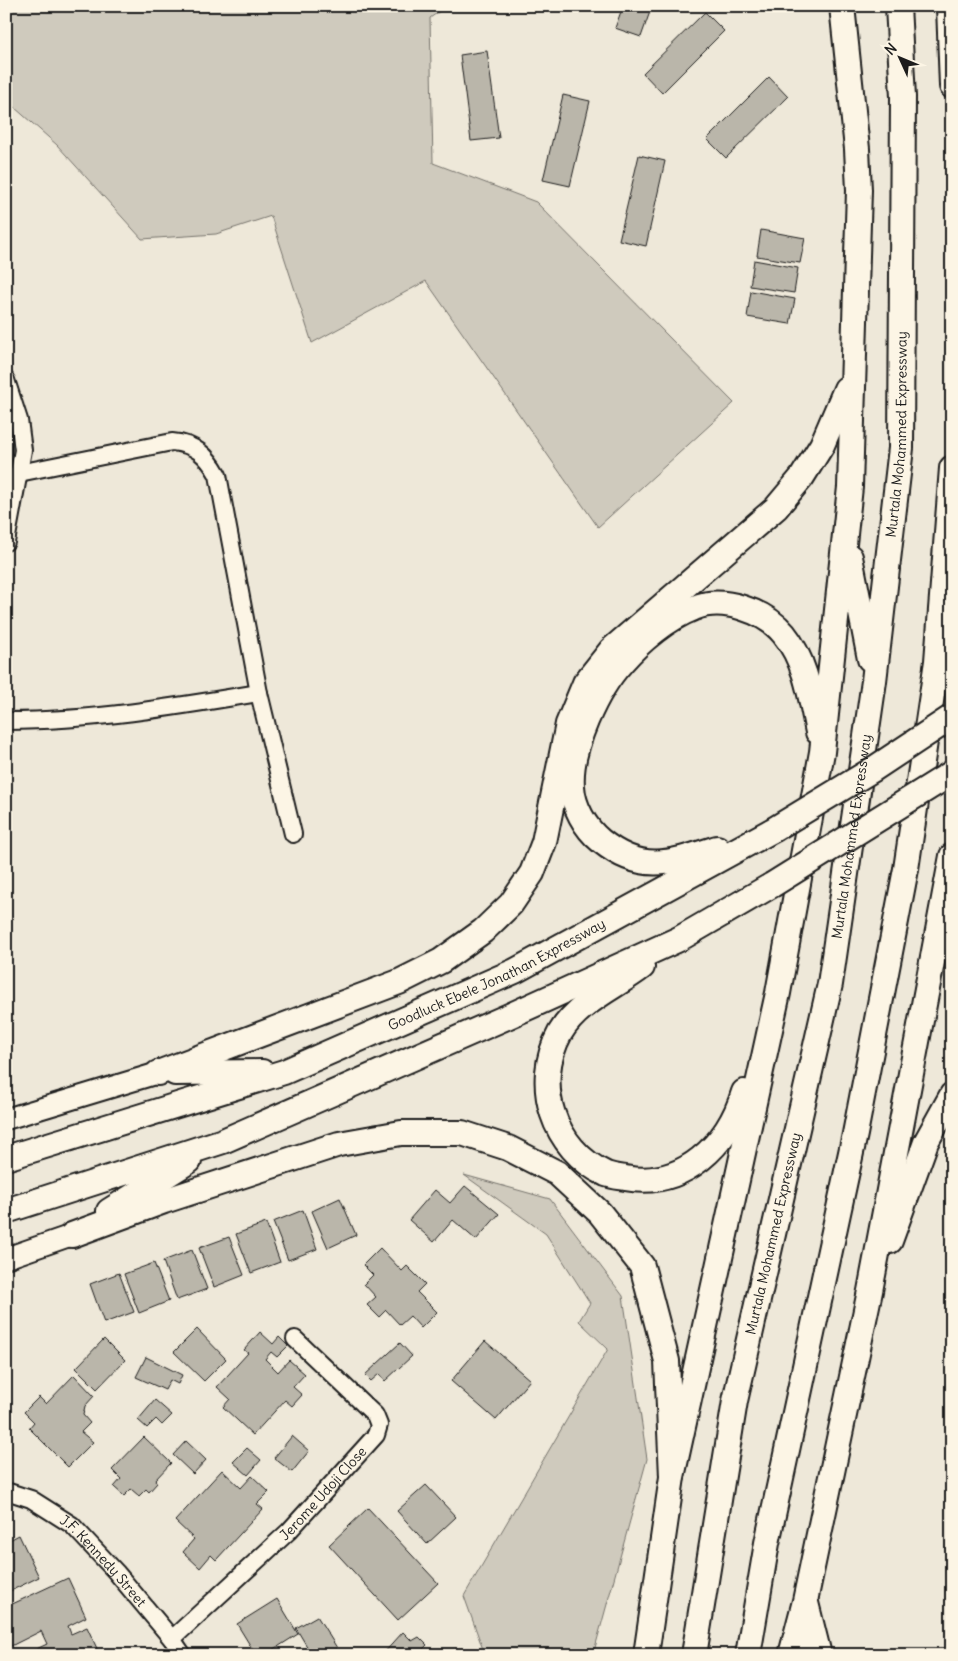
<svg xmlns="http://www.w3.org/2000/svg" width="958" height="1661" font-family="Delius,sans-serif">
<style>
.green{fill:#cfcabd;stroke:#76736c}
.building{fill:#bab6aa;stroke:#1c1c1c}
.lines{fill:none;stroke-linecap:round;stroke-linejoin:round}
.minor-casing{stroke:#1c1c1c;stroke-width:20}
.major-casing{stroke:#1c1c1c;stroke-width:24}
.highway-casing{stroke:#1c1c1c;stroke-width:28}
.minor{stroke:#fcf5e5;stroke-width:16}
.major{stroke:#fcf5e5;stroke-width:20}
.highway{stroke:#fcf5e5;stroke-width:24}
.highway-bridge-casing{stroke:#1c1c1c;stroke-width:28;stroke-linecap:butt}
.highway-bridge{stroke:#fcf5e5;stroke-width:24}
.labels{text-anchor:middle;stroke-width:4;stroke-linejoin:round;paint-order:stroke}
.street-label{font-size:14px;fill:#1c1c1c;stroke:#fcf5e5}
</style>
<rect width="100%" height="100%" fill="#eee8d9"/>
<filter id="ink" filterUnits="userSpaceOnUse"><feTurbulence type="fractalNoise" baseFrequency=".02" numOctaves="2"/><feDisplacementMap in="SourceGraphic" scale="10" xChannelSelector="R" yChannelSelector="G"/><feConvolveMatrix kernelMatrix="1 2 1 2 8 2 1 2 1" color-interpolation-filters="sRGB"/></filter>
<g filter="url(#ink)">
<g class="green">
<path d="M 6,6 L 447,6 L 430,18 L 433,163 L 536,202 L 734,403 L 598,527 L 426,281 L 312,343 L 271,216 L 216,234 L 142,239 L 57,145 L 6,100 Z"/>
<path d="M 464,1175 L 550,1199 L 623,1296 L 647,1459 L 593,1655 L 485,1655 L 464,1596 L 608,1349 L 579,1321 L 590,1303 L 546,1234 Z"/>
</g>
<g class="building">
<path d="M 623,6 L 652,6 L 641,37 L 615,28 Z"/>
<path d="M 705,12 L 724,31 L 662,93 L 643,73 Z"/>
<path d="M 487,51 L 499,138 L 471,141 L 460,55 Z"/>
<path d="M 769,77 L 788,97 L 726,158 L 707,139 Z"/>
<path d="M 563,95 L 590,101 L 570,186 L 543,180 Z"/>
<path d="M 639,155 L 665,161 L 646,246 L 619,240 Z"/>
<path d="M 761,230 L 805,238 L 800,263 L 757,256 Z"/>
<path d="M 754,260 L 798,268 L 794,293 L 750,286 Z"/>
<path d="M 751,291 L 795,299 L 790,324 L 747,317 Z"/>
<path d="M 465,1186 L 499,1214 L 476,1240 L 453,1220 L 434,1242 L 409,1220 L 435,1190 L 450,1203 Z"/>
<path d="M 340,1198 L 356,1235 L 328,1248 L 312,1211 Z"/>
<path d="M 303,1210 L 317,1249 L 288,1260 L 273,1222 Z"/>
<path d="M 266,1223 L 280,1262 L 251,1273 L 236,1234 Z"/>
<path d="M 229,1237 L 244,1275 L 214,1287 L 199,1248 Z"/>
<path d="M 380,1248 L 402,1271 L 407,1266 L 425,1284 L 417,1292 L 437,1312 L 421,1328 L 410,1316 L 400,1325 L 386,1310 L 379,1317 L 367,1305 L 376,1297 L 364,1284 L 373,1275 L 363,1265 Z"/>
<path d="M 192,1250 L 207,1289 L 177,1300 L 163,1261 Z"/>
<path d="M 154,1263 L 169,1301 L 139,1313 L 124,1274 Z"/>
<path d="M 119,1273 L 134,1312 L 104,1323 L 90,1284 Z"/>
<path d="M 197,1329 L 226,1359 L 204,1381 L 174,1352 Z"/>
<path d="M 260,1332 L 273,1344 L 279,1337 L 288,1346 L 277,1357 L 271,1352 L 265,1359 L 278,1372 L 289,1360 L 305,1374 L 293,1387 L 302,1395 L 292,1406 L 285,1400 L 253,1435 L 223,1407 L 230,1399 L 217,1387 L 248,1353 L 244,1350 Z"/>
<path d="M 104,1339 L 125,1360 L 97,1389 L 76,1368 Z"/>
<path d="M 485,1341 L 530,1380 L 496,1420 L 451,1381 Z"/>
<path d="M 400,1343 L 412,1356 L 385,1381 L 379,1374 L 371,1381 L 365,1375 Z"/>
<path d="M 146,1357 L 182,1375 L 178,1384 L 170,1380 L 165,1390 L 136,1377 Z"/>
<path d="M 74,1375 L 94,1396 L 85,1406 L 83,1415 L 90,1423 L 81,1432 L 93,1442 L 68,1467 L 29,1428 L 34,1422 L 24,1412 L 39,1397 L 46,1404 Z"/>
<path d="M 155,1400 L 172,1415 L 162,1425 L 156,1419 L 147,1428 L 138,1420 Z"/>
<path d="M 292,1436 L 309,1451 L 292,1472 L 274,1458 Z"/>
<path d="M 144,1437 L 171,1463 L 155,1480 L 157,1483 L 149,1492 L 146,1489 L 139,1496 L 131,1489 L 124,1496 L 114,1487 L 121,1479 L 112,1470 Z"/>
<path d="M 186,1441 L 206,1460 L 193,1474 L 173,1455 Z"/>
<path d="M 247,1448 L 261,1460 L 248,1475 L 233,1462 Z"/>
<path d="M 222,1470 L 241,1488 L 252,1476 L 269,1492 L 257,1504 L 263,1509 L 216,1560 L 211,1555 L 200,1568 L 183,1552 L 194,1539 L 175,1521 Z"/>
<path d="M 426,1485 L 456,1517 L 427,1544 L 397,1511 Z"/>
<path d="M 368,1508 L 438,1583 L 398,1620 L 329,1545 Z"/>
<path d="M 19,1535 L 39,1577 L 6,1593 L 6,1542 Z"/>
<path d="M 68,1578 L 86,1617 L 68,1626 L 71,1634 L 87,1627 L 100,1655 L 24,1655 L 47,1644 L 41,1631 L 11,1646 L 6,1636 L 6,1607 Z"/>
<path d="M 277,1599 L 298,1634 L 265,1655 L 256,1655 L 237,1624 Z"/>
<path d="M 317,1616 L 337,1648 L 326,1655 L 312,1655 L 296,1628 Z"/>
<path d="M 403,1632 L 412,1641 L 419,1637 L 427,1645 L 417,1655 L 382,1655 Z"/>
</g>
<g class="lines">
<defs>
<g id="minor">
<path d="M 6,380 L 19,420 L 23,450 L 6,542"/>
<path d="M 19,473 L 172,442 C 195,444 207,455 218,475 L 259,693 L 293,834"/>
<path d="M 6,721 C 92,721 175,707 259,693"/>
<path id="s1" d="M 6,1491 L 31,1499 L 72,1525 L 116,1572 L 172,1639 L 183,1655"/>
<path id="s2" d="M 172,1639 L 289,1531 L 376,1435 L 379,1425 L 375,1415 L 295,1339"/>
</g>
<g id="major">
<path d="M 6,1119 L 158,1073"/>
<path d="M 6,1258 L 72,1235"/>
</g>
<g id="highway">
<path d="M 949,6 L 952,86"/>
<path d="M 850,557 L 870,659"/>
<path d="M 717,848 C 671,863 642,874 601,841 C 585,828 573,806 572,786 C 569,748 597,689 622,662 C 640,641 668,618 694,608 C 723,596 765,611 784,634 C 806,661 811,699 818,732"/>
<path d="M 642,967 C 616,987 577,1003 560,1033 C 532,1084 553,1149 606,1174 C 611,1176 619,1177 625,1178 C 683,1189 728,1145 744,1092"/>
<path d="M 158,1073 L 399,982 L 441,961 L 483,931 L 511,904 L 532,873 L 544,842 L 568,724 L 585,683 L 612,649 L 776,508 L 802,477 L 822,445 L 846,389"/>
<path d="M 175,1073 L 262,1072"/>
<path id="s3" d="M 6,1158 L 284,1072 L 515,971 L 773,830"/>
<path d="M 6,1211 L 223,1141 L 509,1016 L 679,939 L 772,885"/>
<path d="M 109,1211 L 189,1161"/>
<path d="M 72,1235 L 164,1201 L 339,1144 L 401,1133 L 462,1133 L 508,1148 L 557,1173 L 600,1213 L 642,1266 L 667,1361 L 672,1477 L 646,1655"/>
<path d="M 890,1241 L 926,1142 L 952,1095"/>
<path d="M 672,1477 L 778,993 L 822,752 L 850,487 L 859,190 L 857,149 L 842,6"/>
<path d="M 806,1603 L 819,1655"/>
<path id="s4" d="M 694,1655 L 735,1401 L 830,984 L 874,681 L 901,448 L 903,97 L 898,6"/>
<path d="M 748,1655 L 767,1543 L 855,1134 L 906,869 L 937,661 L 952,468"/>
<path d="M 791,1655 L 805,1601 L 870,1291 L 952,856"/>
</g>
</defs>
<use href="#minor" class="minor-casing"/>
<use href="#major" class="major-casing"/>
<use href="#highway" class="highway-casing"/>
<use href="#minor" class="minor"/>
<use href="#major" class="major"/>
<use href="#highway" class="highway"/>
<defs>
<g id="highway-bridge">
<path d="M 773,830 L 872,770 L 952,717"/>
<path d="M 772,885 L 952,773"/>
</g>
</defs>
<use href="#highway-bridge" class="highway-bridge-casing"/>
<use href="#highway-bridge" class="highway-bridge"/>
</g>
</g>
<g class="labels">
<g class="street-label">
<text dy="5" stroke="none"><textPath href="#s4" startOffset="1239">Murtala Mohammed Expressway</textPath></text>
<text dy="5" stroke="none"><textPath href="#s4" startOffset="834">Murtala Mohammed Expressway</textPath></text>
<text dy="5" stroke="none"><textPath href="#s3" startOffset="525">Goodluck Ebele Jonathan Expressway</textPath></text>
<text dy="5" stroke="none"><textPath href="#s4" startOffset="429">Murtala Mohammed Expressway</textPath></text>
<text dy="5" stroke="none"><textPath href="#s2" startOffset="210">Jerome Udoji Close</textPath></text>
<text dy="5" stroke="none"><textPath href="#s1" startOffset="122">J.F. Kennedy Street</textPath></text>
</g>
</g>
<rect width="958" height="1661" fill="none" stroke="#fcf5e5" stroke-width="25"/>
<rect x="12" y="12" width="933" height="1636" fill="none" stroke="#1c1c1c" stroke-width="2" filter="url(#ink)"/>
<g transform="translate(900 58) rotate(314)" stroke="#fcf5e5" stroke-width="4" paint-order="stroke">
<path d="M0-4L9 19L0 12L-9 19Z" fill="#1c1c1c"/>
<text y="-8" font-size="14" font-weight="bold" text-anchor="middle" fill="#1c1c1c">N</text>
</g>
</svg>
